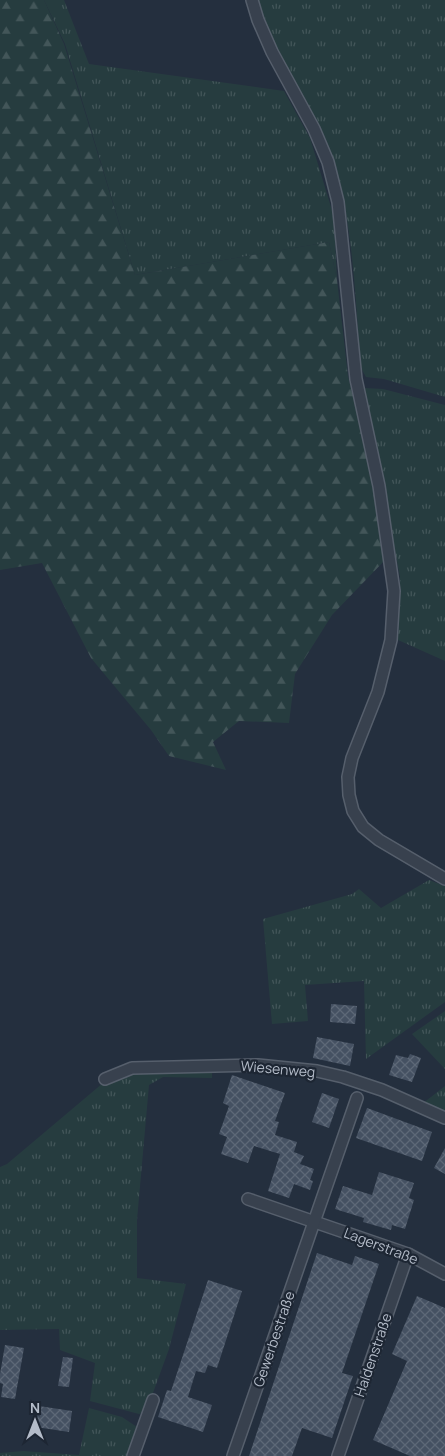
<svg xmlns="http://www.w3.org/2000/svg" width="445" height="1456" font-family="Manrope,sans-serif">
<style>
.grass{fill:url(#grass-tufts)}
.forest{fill:url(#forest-firs)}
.building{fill:url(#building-cross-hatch)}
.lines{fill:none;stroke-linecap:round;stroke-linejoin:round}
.street-casing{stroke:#565f6c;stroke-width:14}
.street{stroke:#38414e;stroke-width:11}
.labels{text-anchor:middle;stroke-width:4.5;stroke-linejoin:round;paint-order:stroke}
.street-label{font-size:14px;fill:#b4bcc9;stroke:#1d2633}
</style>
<defs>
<pattern id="grass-tufts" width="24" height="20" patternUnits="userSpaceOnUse" patternTransform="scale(1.25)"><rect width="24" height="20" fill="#263c3f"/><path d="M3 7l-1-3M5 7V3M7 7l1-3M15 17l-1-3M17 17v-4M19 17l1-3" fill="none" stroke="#435659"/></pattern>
<pattern id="forest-firs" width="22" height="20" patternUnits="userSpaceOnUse" patternTransform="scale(1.25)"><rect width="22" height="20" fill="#263c3f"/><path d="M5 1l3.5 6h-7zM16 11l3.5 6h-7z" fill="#435659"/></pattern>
<pattern id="building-cross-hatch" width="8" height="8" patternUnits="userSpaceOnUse" patternTransform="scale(1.25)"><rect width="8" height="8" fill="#455162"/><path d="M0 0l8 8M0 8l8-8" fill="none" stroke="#5d6877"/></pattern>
</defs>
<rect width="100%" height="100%" fill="#242f3e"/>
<g class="grass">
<path d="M 44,0 L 64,0 L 89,64 L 284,91 L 310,138 L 334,217 L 337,280 L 329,242 L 135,275 L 65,44 Z"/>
<path d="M 257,0 L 445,0 L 445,397 L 384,379 L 366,377 L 361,368 C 355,301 354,225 333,161 C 328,146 318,131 311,117 C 291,79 270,42 257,0 Z"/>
<path d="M 364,388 L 383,389 L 445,405 L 445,661 L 398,640 L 400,577 Z"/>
<path d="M 429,880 L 445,886 L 445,1002 L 366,1059 L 364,981 L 305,985 L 308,1021 L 272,1024 L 263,919 L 352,894 L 359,889 L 381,908 Z"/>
<path d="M 445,1011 L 445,1069 L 412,1034 Z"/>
<path d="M 212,1068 L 212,1078 L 163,1077 L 149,1085 L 137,1220 L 137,1278 L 186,1284 L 169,1349 L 146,1412 L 139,1414 L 90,1401 L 95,1363 L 60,1350 L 59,1329 L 0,1330 L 0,1167 L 7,1164 L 103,1083 L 131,1071 Z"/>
<path d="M 445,1086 L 445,1115 L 422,1104 Z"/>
<path d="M 89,1408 L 122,1417 L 137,1427 L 137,1435 L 129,1456 L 0,1456 L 0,1453 L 23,1451 L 79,1455 Z"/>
</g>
<path class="forest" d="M 0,0 L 44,0 L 64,44 L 135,275 L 329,242 L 337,280 L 348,376 L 371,462 L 386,559 L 332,615 L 295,674 L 289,723 L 239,721 L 213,742 L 226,770 L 169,756 L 151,730 L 91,658 L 42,563 L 0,570 Z"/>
<g class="building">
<path d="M 331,1004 L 357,1006 L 355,1024 L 330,1022 Z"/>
<path d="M 317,1037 L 354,1044 L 350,1066 L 313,1058 Z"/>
<path d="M 410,1054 L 421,1058 L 412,1082 L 389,1075 L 396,1055 L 408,1058 Z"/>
<path d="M 232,1075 L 285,1093 L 275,1121 L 279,1122 L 275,1135 L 297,1142 L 294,1152 L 304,1156 L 300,1164 L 314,1169 L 310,1180 L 313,1181 L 310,1190 L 294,1184 L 289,1198 L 268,1191 L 280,1154 L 254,1146 L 248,1163 L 221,1154 L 227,1137 L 219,1134 L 229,1106 L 223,1103 Z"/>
<path d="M 322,1093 L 339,1099 L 329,1128 L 312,1122 Z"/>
<path d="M 367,1108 L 432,1132 L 422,1161 L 356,1138 Z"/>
<path d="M 445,1148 L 445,1174 L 434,1168 Z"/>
<path d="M 379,1172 L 414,1183 L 409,1198 L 414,1200 L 405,1229 L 392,1225 L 391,1230 L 363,1222 L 364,1218 L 335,1209 L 343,1186 L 372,1195 Z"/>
<path d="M 317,1253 L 352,1265 L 355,1256 L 379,1264 L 342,1373 L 353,1376 L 332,1438 L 302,1428 L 292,1456 L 249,1456 Z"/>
<path d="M 208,1280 L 242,1291 L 217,1368 L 208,1365 L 205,1373 L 196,1371 L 188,1397 L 212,1405 L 203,1432 L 158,1417 L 167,1390 L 171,1391 Z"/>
<path d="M 417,1296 L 445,1308 L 445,1456 L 410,1456 L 373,1440 L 407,1361 L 392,1354 Z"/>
<path d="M 5,1345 L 24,1348 L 15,1399 L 1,1397 L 3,1384 L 0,1383 L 0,1374 Z"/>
<path d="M 63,1357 L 73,1358 L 69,1387 L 58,1386 Z"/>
<path d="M 39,1406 L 72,1411 L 69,1432 L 36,1427 Z"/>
</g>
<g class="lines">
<defs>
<g id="street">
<path d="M 252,0 L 258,20 L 272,52 L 314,129 L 328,162 L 338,202 L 356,379 L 379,486 L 394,591 L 391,640 L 378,692 L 352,758 L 348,777 L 349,795 L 353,811 L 363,827 L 379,840 L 445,879"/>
<path d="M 105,1079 L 132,1068 L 258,1065 L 317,1071 L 343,1077 L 382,1090 L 445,1118"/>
<path d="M 248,1199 L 408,1254 L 445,1274"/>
<path d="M 133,1456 L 153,1400"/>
<path d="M 233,1456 L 357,1098"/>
<path d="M 338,1456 L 408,1254"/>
</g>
</defs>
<use href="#street" class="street-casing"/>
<use href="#street" class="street"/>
</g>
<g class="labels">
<g class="street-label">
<text transform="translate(278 1069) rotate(5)" y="5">Wiesenweg</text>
<text transform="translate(381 1246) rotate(21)" y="5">Lagerstraße</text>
<text transform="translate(274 1339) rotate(-71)" y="5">Gewerbestraße</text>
<text transform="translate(373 1355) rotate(-71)" y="5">Haldenstraße</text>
</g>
</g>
<g transform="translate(35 1421)" stroke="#1d2633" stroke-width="4" paint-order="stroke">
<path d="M0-4L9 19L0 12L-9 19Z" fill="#b4bcc9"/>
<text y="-8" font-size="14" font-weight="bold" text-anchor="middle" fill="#b4bcc9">N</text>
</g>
</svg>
